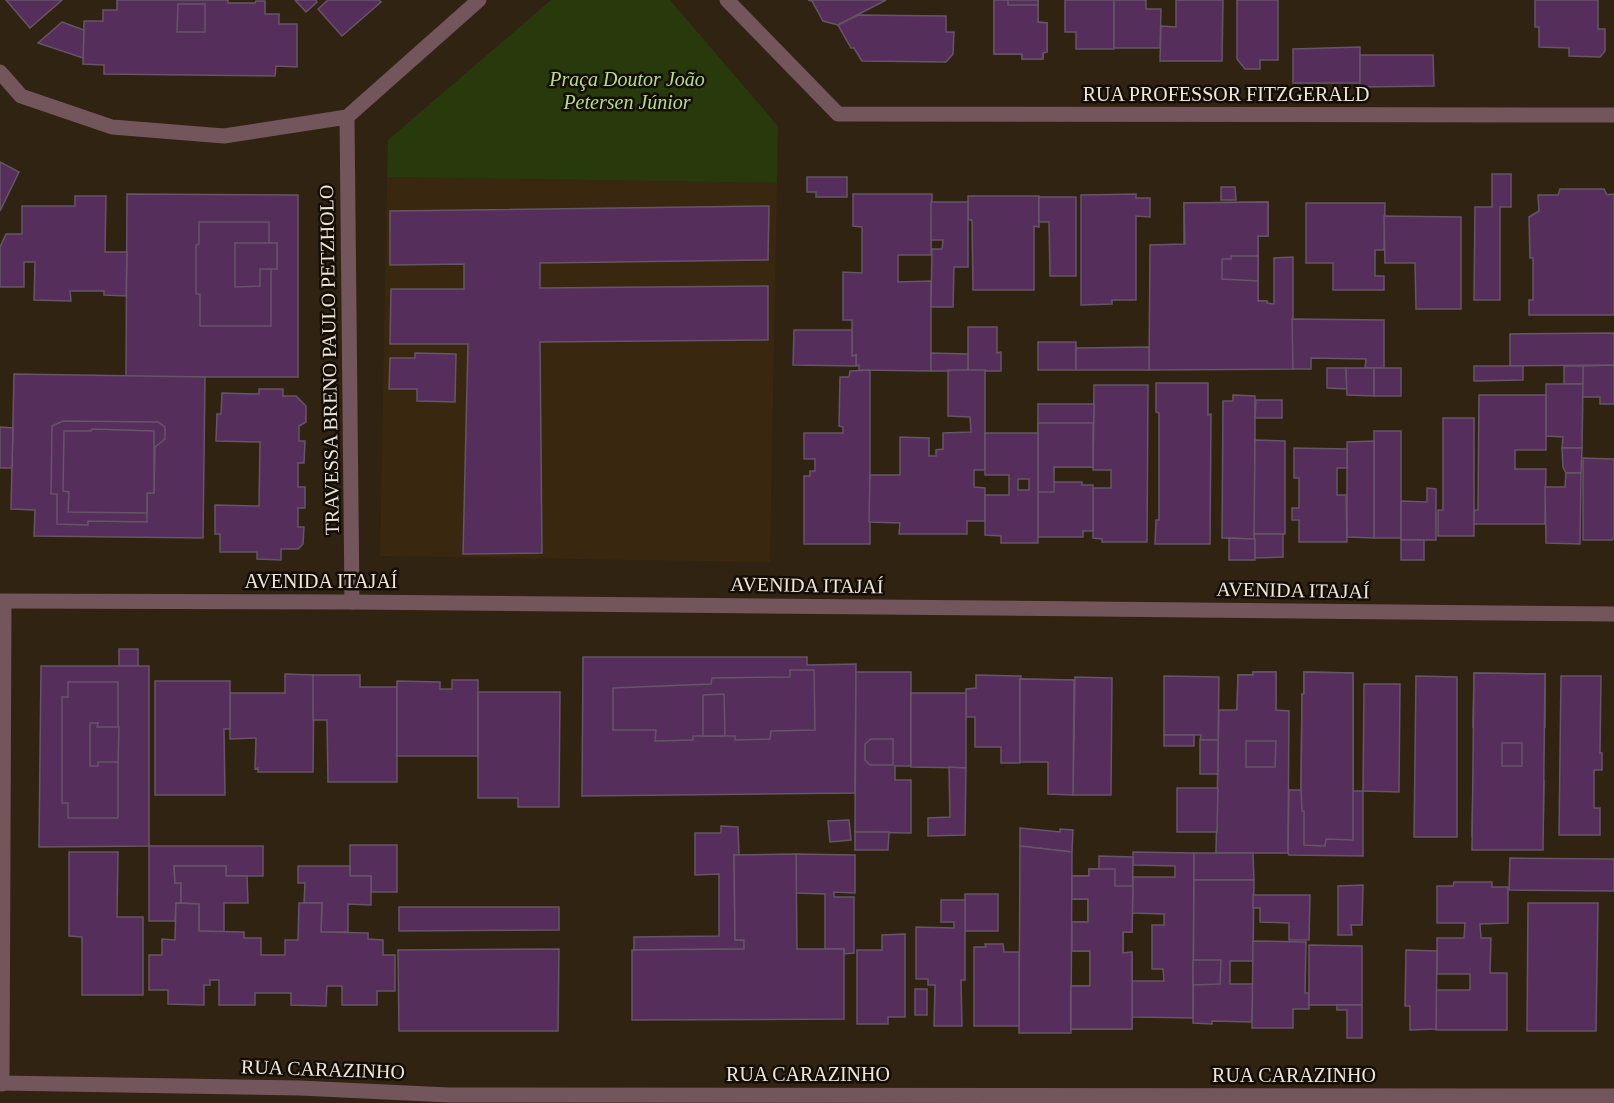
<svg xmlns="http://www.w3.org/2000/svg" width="1614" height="1103" font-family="Georgia,serif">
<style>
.built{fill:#39280f}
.green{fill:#28390b}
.building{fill:#562e5c;stroke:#655567;stroke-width:1.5;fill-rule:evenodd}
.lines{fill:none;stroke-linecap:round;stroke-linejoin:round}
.minor{stroke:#73555c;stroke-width:15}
.tertiary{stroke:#73555c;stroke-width:15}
.labels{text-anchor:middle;stroke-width:5;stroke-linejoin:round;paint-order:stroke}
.park-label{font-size:20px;font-style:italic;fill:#b7dd87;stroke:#140e07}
.street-label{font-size:20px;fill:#f0e7dc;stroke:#140e07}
</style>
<rect width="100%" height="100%" fill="#302311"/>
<path class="built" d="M 387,177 L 777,183 L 770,562 L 380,556 Z"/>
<path class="green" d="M 551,0 L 670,0 L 778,126 L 777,183 L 387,177 L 388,140 Z"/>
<g class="building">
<path d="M 6,0 L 62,0 L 30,28 Z"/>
<path d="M 117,0 L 228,0 L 228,3 L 255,3 L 256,1 L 265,1 L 265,14 L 279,14 L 279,24 L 297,24 L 297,67 L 276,66 L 275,76 L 104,74 L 104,65 L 83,64 L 84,21 L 103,21 L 103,10 L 117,10 Z"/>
<path d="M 295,0 L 316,0 L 317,2 L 306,12 Z"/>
<path d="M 328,0 L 379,0 L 381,2 L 342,36 L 318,9 Z"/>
<path d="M 808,0 L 886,0 L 838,25 L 823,21 L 812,1 Z"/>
<path d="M 994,0 L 1038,0 L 1038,22 L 1047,23 L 1047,52 L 1043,53 L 1043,59 L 1022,59 L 1022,54 L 994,54 Z"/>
<path d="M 994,0 L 1038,0 L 1038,22 L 1047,23 L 1047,52 L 1043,53 L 1043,59 L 1022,59 L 1022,54 L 994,54 Z"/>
<rect x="1008" y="0" width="30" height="5"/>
<path d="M 1065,0 L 1114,0 L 1114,49 L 1076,49 L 1076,32 L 1065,32 Z"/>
<path d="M 1114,0 L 1146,0 L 1146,9 L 1161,9 L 1160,48 L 1114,48 Z"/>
<path d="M 1176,0 L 1223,0 L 1222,61 L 1160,61 L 1161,26 L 1176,27 Z"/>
<path d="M 1237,0 L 1278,0 L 1278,60 L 1260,60 L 1260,69 L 1245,69 L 1237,59 Z"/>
<path d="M 1535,0 L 1598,0 L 1598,29 L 1605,29 L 1605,51 L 1600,57 L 1569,56 L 1569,48 L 1539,47 L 1539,27 L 1535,27 Z"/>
<path d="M 178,4 L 205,4 L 205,32 L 177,32 Z"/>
<path d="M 858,15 L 946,16 L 946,32 L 954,32 L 953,54 L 946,62 L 862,61 L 854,48 L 851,48 L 838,25 Z"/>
<path d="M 62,22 L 84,30 L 83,58 L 38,43 Z"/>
<path d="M 1360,47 L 1360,83 L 1293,83 L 1293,49 Z"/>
<path d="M 1360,55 L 1433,55 L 1434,86 L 1360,87 Z"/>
<path d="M 0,162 L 19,172 L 0,211 Z"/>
<path d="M 1492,174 L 1511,174 L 1511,207 L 1500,207 L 1500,300 L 1474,300 L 1475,207 L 1492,207 Z"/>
<path d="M 807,177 L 847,177 L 847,197 L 816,197 L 816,192 L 807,192 Z"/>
<path d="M 1221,187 L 1235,187 L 1236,200 L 1221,200 Z"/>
<path d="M 1560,189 L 1604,189 L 1607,195 L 1614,194 L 1614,315 L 1529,315 L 1529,300 L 1533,300 L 1533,258 L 1530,258 L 1529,217 L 1539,211 L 1538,195 L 1558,195 Z"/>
<path d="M 127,194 L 298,195 L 298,377 L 126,377 Z"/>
<path d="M 853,194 L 932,194 L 931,255 L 898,255 L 898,282 L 931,281 L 931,371 L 859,370 L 859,365 L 856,366 L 856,355 L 852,356 L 852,320 L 843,320 L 843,272 L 862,273 L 862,227 L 853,226 Z"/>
<path d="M 1136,194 L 1136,198 L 1150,198 L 1150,217 L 1136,216 L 1136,300 L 1112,300 L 1112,304 L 1081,305 L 1081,195 Z"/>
<path d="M 75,196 L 106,196 L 105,252 L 127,252 L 126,296 L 104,295 L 104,291 L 70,291 L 71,301 L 34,300 L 35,262 L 24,262 L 24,287 L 0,287 L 0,247 L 6,234 L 22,234 L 22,206 L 75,206 Z"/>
<path d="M 968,196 L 1039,196 L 1039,227 L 1034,226 L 1034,290 L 973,290 L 972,220 L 968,220 Z"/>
<path d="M 1039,197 L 1076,197 L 1076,276 L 1050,276 L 1049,222 L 1039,222 Z"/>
<path d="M 931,202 L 968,202 L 968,267 L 954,267 L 953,307 L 931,307 L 932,249 L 942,249 L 943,240 L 931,240 Z"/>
<path d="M 1268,202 L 1268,236 L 1258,236 L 1258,301 L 1267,301 L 1267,334 L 1184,334 L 1184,203 Z"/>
<path d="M 1268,202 L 1268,236 L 1258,236 L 1258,301 L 1267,301 L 1267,303 L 1274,304 L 1274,258 L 1293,257 L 1293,369 L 1149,370 L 1150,245 L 1185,244 L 1184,203 Z"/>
<path d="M 1306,203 L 1385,203 L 1384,250 L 1375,250 L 1375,276 L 1384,276 L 1384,290 L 1333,290 L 1333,263 L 1306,263 Z"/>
<path d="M 769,206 L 768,260 L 540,263 L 540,288 L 768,286 L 768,340 L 540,342 L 542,553 L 463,554 L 468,344 L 390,344 L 391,289 L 464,289 L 464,264 L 390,265 L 390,211 Z"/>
<path d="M 1384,216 L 1461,217 L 1461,309 L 1416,309 L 1415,263 L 1385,263 Z"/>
<path d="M 199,222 L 269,222 L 269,243 L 277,243 L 277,269 L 271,269 L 271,326 L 200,326 L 200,294 L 196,294 L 196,245 L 199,244 Z"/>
<path d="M 235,243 L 277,243 L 277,269 L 260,269 L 260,286 L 235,287 Z"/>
<path d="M 1231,256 L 1258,256 L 1258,281 L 1222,279 L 1222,259 L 1231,259 Z"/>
<path d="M 1292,319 L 1384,320 L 1384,368 L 1365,368 L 1366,359 L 1311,358 L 1311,369 L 1293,369 Z"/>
<path d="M 968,327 L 997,327 L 997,353 L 1001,352 L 1001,371 L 968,371 Z"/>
<path d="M 794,330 L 852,330 L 852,356 L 856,355 L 856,366 L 793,365 Z"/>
<path d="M 1614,333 L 1614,365 L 1510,366 L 1510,334 Z"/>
<rect x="1038" y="342" width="38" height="28"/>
<path d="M 1149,347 L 1149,370 L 1076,370 L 1076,348 Z"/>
<path d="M 415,353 L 456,354 L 455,402 L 417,401 L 417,389 L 389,389 L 390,358 L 415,358 Z"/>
<path d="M 931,353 L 968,354 L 968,371 L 931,371 Z"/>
<path d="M 1614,365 L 1614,404 L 1600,404 L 1600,397 L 1582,397 L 1583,366 Z"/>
<path d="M 1474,366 L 1523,366 L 1523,380 L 1474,381 Z"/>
<rect x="1564" y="366" width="19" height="18"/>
<path d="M 1327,368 L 1346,368 L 1347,389 L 1327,388 Z"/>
<path d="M 1346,368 L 1374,368 L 1374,396 L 1347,395 Z"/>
<rect x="1374" y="368" width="27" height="28"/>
<path d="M 870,370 L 870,544 L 804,544 L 804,476 L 810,476 L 810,471 L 815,471 L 815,459 L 804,459 L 804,433 L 843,433 L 843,427 L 839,426 L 840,377 L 849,377 L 850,371 Z"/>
<path d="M 948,370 L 985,370 L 985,470 L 974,470 L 974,487 L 985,488 L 985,521 L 967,521 L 967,534 L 899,534 L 900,523 L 869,522 L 870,475 L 900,475 L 900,437 L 929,438 L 929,456 L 936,456 L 936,450 L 943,449 L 943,433 L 971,432 L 970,417 L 948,416 Z"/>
<path d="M 14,374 L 205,377 L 203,538 L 34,536 L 35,510 L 11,509 Z"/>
<path d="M 1156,383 L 1208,383 L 1208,415 L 1211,414 L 1210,544 L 1155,544 L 1156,520 L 1159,520 L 1159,413 L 1156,412 Z"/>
<path d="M 1546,384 L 1583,384 L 1582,448 L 1562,448 L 1563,437 L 1546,436 Z"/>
<path d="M 1094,385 L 1148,385 L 1147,542 L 1102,542 L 1102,539 L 1093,538 L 1093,488 L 1111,488 L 1111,470 L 1093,470 Z"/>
<path d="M 259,389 L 283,389 L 283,396 L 296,396 L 306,406 L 306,422 L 299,426 L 299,441 L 305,441 L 304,463 L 298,463 L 298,487 L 305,487 L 305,508 L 298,508 L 298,527 L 304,527 L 303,544 L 298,549 L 281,549 L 281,560 L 257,559 L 257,552 L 220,552 L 220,534 L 215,534 L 215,505 L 259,506 L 260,442 L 216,441 L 217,414 L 221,414 L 222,393 L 259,394 Z"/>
<path d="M 1233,395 L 1255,396 L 1255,539 L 1222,538 L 1223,401 L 1233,401 Z"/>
<path d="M 1479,395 L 1546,395 L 1546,450 L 1515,450 L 1515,469 L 1546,469 L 1545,524 L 1473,524 L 1474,510 L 1478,510 Z"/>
<path d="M 1256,400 L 1282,400 L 1282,418 L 1255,418 Z"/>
<path d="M 1038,404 L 1094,404 L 1093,467 L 1054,467 L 1053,482 L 1082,482 L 1082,485 L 1093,485 L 1093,531 L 1083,531 L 1083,537 L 1038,537 Z"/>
<path d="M 1443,418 L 1474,418 L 1474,536 L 1438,536 L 1438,510 L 1443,510 Z"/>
<path d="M 63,421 L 158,422 L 165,427 L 165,439 L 155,447 L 154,493 L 147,493 L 147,522 L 88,521 L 88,525 L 57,524 L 57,494 L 51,494 L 52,426 Z"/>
<path d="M 1038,423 L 1093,423 L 1093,467 L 1054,467 L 1054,492 L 1038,492 Z"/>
<path d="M 0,427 L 13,428 L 12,468 L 0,468 Z"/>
<path d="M 92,429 L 154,431 L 154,493 L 147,493 L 147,513 L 68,512 L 69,492 L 63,491 L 64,431 L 91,431 Z"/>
<rect x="1374" y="431" width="27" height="107"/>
<path d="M 985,433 L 1038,433 L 1038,543 L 1001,543 L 1001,536 L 985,535 L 985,495 L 1009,495 L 1009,475 L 985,475 ZM 1018,479 L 1029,479 L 1029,490 L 1018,490 Z"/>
<path d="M 1255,440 L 1285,441 L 1285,534 L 1254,534 Z"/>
<path d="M 1374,441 L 1374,538 L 1347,537 L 1347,442 Z"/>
<path d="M 1294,448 L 1347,449 L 1347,468 L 1337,468 L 1337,495 L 1346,495 L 1347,542 L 1299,542 L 1299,520 L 1292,520 L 1292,508 L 1299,508 L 1299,478 L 1294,478 Z"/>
<path d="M 1562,448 L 1582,448 L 1581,473 L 1566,473 L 1563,467 Z"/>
<path d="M 1583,458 L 1614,459 L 1614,538 L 1612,540 L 1583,540 Z"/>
<path d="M 1566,473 L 1581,473 L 1580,544 L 1546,543 L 1545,487 L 1565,487 Z"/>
<path d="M 1427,488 L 1436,489 L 1436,540 L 1401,540 L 1401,501 L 1427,502 Z"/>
<path d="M 1254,534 L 1283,534 L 1283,557 L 1255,558 Z"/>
<path d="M 1229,538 L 1255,539 L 1255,560 L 1229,560 Z"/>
<rect x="1401" y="540" width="23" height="20"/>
<rect x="119" y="649" width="19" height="17"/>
<path d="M 583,657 L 807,657 L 807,665 L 856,664 L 855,793 L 582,796 Z"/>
<path d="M 41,666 L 149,666 L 149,846 L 39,847 Z"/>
<path d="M 790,670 L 814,670 L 815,730 L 771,731 L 770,739 L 735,740 L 735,736 L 693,736 L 693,740 L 655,741 L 656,730 L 613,730 L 613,688 L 711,684 L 712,678 L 790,677 Z"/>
<path d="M 856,672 L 911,672 L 911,766 L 895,766 L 895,780 L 911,780 L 911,833 L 855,832 Z"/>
<path d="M 1253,672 L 1276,672 L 1274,837 L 1235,834 L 1236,761 L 1240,761 L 1241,748 L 1236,748 L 1238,675 L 1253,675 Z"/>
<path d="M 1253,672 L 1276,672 L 1276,710 L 1289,711 L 1288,853 L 1216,853 L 1219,710 L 1237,710 L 1238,675 L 1253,675 Z"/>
<path d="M 1304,672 L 1353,673 L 1353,791 L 1363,791 L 1363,856 L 1289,855 L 1288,853 L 1289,790 L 1301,790 L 1302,694 L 1304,694 Z"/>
<path d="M 1304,672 L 1353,673 L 1353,840 L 1326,839 L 1325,846 L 1304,845 L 1304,811 L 1302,811 L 1301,790 L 1302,694 L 1304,694 Z"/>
<path d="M 1474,673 L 1545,674 L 1545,727 L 1529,727 L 1529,781 L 1544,781 L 1543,836 L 1472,836 L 1473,782 L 1488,782 L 1489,727 L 1473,727 Z"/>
<path d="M 1474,673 L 1545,674 L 1543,850 L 1472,850 Z"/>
<path d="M 285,674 L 314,675 L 313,772 L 258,772 L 258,768 L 255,769 L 256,738 L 230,739 L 230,693 L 285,693 Z"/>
<path d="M 313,675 L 360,675 L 360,687 L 397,687 L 397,782 L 328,782 L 327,720 L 313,720 Z"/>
<path d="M 976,675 L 1021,676 L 1020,763 L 1001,763 L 1001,747 L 975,747 L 975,717 L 966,717 L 966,689 L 976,688 Z"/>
<path d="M 1164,676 L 1219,677 L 1218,740 L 1200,740 L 1201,735 L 1164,735 Z"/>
<path d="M 1416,676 L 1457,677 L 1457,837 L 1414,837 Z"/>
<path d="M 1561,676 L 1601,676 L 1600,753 L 1602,753 L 1602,770 L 1594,770 L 1594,808 L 1600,808 L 1600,835 L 1559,835 Z"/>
<path d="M 1075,677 L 1112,678 L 1111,795 L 1073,795 Z"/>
<path d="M 1020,679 L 1074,680 L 1074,740 L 1020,739 Z"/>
<path d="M 1020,679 L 1074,680 L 1073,795 L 1048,794 L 1048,762 L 1020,762 Z"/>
<path d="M 452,680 L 478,680 L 478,756 L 397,756 L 397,681 L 440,682 L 440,689 L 452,689 Z"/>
<path d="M 155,681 L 230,681 L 230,729 L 224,729 L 225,795 L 155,795 Z"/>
<path d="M 68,682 L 118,682 L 118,818 L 68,818 L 68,803 L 62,803 L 62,697 L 68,697 Z"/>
<path d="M 1364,684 L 1400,684 L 1399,792 L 1363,791 Z"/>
<path d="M 478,692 L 560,692 L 559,807 L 518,807 L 518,798 L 478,798 Z"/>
<path d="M 911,693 L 966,693 L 966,768 L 911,767 Z"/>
<path d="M 724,694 L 725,736 L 703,736 L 703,695 Z"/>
<path d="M 90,723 L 98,723 L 97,727 L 119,727 L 118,762 L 98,762 L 98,766 L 90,766 Z"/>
<rect x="1164" y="735" width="30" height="11"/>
<path d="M 871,739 L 893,739 L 893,765 L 870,765 L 865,760 L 865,744 Z"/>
<rect x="1200" y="740" width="18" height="34"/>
<path d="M 1246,741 L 1276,741 L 1275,767 L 1246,767 Z"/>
<rect x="1502" y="743" width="20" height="23"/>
<path d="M 949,767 L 966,768 L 965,835 L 928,836 L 928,818 L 950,817 Z"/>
<path d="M 1177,788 L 1218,788 L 1217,832 L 1177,832 Z"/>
<path d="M 849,820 L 851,840 L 830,842 L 828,821 Z"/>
<path d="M 721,826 L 738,827 L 739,855 L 734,855 L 735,940 L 744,940 L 744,949 L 634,950 L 634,937 L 719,936 L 719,874 L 695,875 L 695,833 L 721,833 Z"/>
<path d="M 1020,828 L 1060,832 L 1060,829 L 1073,830 L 1072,852 L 1020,846 Z"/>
<path d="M 855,832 L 889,832 L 888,850 L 855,850 Z"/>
<path d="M 350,845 L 397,845 L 397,892 L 371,892 L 371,876 L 350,876 Z"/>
<path d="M 149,846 L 263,846 L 263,876 L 226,876 L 226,866 L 174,866 L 175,883 L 181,883 L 181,903 L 176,903 L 175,921 L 149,921 Z"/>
<path d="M 1020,846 L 1072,852 L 1071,1033 L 1019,1033 Z"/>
<path d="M 69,852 L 118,852 L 117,917 L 143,917 L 143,995 L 82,995 L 82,937 L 69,936 Z"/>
<path d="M 1133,852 L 1194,853 L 1193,1018 L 1132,1017 L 1132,981 L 1164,981 L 1163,969 L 1152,969 L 1152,925 L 1164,925 L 1164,914 L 1132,913 L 1133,877 L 1175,877 L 1175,866 L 1133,865 Z"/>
<path d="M 1194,853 L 1253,853 L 1254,880 L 1194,880 Z"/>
<path d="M 796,854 L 855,855 L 855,893 L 834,892 L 834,897 L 854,897 L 854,953 L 844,954 L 844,949 L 825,949 L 825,894 L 796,893 Z"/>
<path d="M 796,854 L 797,949 L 844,949 L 844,1019 L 632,1020 L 632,950 L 744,949 L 744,940 L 735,940 L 734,855 Z"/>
<path d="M 1099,856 L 1133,857 L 1132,932 L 1123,932 L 1123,953 L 1132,952 L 1132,1029 L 1071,1029 L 1071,986 L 1090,986 L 1090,951 L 1072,951 L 1072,922 L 1088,922 L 1088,899 L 1072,899 L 1072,876 L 1089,876 L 1089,869 L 1099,869 Z"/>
<path d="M 1510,858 L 1614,859 L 1614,891 L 1509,890 Z"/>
<path d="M 174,866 L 226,866 L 226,876 L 247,876 L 248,903 L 224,903 L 224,932 L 199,931 L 199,904 L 181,903 L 181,883 L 175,883 Z"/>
<path d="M 298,866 L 350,866 L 350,876 L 371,876 L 371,905 L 348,904 L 348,932 L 321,932 L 322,903 L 304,903 L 305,883 L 298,883 Z"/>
<path d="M 1089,869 L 1115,869 L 1115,886 L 1133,886 L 1132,932 L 1123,932 L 1123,953 L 1132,952 L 1132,1029 L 1071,1029 L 1071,986 L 1090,986 L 1090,951 L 1072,951 L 1072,922 L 1088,922 L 1088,899 L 1072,899 L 1072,876 L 1089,876 Z"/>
<path d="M 1194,880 L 1254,880 L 1253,961 L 1230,961 L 1230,984 L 1253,984 L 1252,1022 L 1212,1021 L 1212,1024 L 1193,1023 Z"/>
<path d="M 1454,882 L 1492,882 L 1492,887 L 1508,887 L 1508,923 L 1480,924 L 1481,938 L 1491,938 L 1490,973 L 1507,973 L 1507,1030 L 1436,1030 L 1436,990 L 1470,990 L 1470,974 L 1437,974 L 1437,938 L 1464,938 L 1465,923 L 1437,923 L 1437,886 L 1453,886 Z"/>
<path d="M 1363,885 L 1362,925 L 1351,925 L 1352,935 L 1338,935 L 1338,886 Z"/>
<rect x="965" y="894" width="33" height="37"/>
<path d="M 1253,895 L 1310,895 L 1309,940 L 1289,940 L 1289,923 L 1260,922 L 1260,908 L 1253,908 Z"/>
<path d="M 941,900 L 965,900 L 965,980 L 961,980 L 962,1026 L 934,1026 L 935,985 L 928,985 L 928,979 L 916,979 L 916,927 L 954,928 L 954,922 L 941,922 Z"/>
<path d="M 176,903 L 199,904 L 199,931 L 244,932 L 244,938 L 261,938 L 261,955 L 285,955 L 285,940 L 298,940 L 299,903 L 322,903 L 321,932 L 368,933 L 368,939 L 383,940 L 383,955 L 395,955 L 395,991 L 377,991 L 377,1005 L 342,1005 L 342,986 L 327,986 L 326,1006 L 291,1005 L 291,993 L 255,993 L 255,1005 L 219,1005 L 219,980 L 210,980 L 210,985 L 204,985 L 204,1005 L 168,1004 L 168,990 L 149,990 L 149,955 L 162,955 L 162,939 L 175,940 Z"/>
<path d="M 1528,903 L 1598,903 L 1596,1031 L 1527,1031 Z"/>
<path d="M 399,907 L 559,907 L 559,930 L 399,931 Z"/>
<path d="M 905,934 L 905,1017 L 888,1017 L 888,1024 L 857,1024 L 857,950 L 882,950 L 882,935 Z"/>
<path d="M 1253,941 L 1306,942 L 1305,993 L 1309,993 L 1309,1009 L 1293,1009 L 1293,1028 L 1252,1028 Z"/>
<path d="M 985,944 L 1003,944 L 1004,952 L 1019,952 L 1019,1026 L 974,1026 L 974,947 L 986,947 Z"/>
<path d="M 1309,945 L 1362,946 L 1362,1005 L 1309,1005 Z"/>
<path d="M 559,949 L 558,1031 L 399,1031 L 398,950 Z"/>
<path d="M 1406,950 L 1437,951 L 1436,1029 L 1410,1030 L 1410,1006 L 1405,1006 Z"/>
<path d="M 1193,960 L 1221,960 L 1220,984 L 1193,985 Z"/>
<rect x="915" y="989" width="12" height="26"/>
<path d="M 1337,1005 L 1362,1005 L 1362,1038 L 1347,1038 L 1347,1010 L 1337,1010 Z"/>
</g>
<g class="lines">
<g class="minor">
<path d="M 727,0 L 838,114 L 1614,115"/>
<path d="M 347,117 L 352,602"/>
<path d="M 0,601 L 352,602 L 1614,614"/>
<path d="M 2,1084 L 4,602"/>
</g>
<g class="tertiary">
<path d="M 0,72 L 21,96 L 112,127 L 224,136 L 347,117 L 479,0"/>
<path d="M 0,1083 L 300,1088 L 449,1095 L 1614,1096"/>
</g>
</g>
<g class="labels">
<g class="park-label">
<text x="627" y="86">Praça Doutor João<tspan x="627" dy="23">Petersen Júnior</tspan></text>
</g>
<g class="street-label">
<text x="1226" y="101">RUA PROFESSOR FITZGERALD</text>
<text transform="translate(329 360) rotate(-91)" y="7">TRAVESSA BRENO PAULO PETZHOLO</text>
<text x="321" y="588">AVENIDA ITAJAÍ</text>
<text transform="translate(807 585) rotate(1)" y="7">AVENIDA ITAJAÍ</text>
<text transform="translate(1293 590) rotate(1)" y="7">AVENIDA ITAJAÍ</text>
<text transform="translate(323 1069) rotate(2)" y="7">RUA CARAZINHO</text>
<text x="808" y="1081">RUA CARAZINHO</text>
<text x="1294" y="1082">RUA CARAZINHO</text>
</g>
</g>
</svg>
